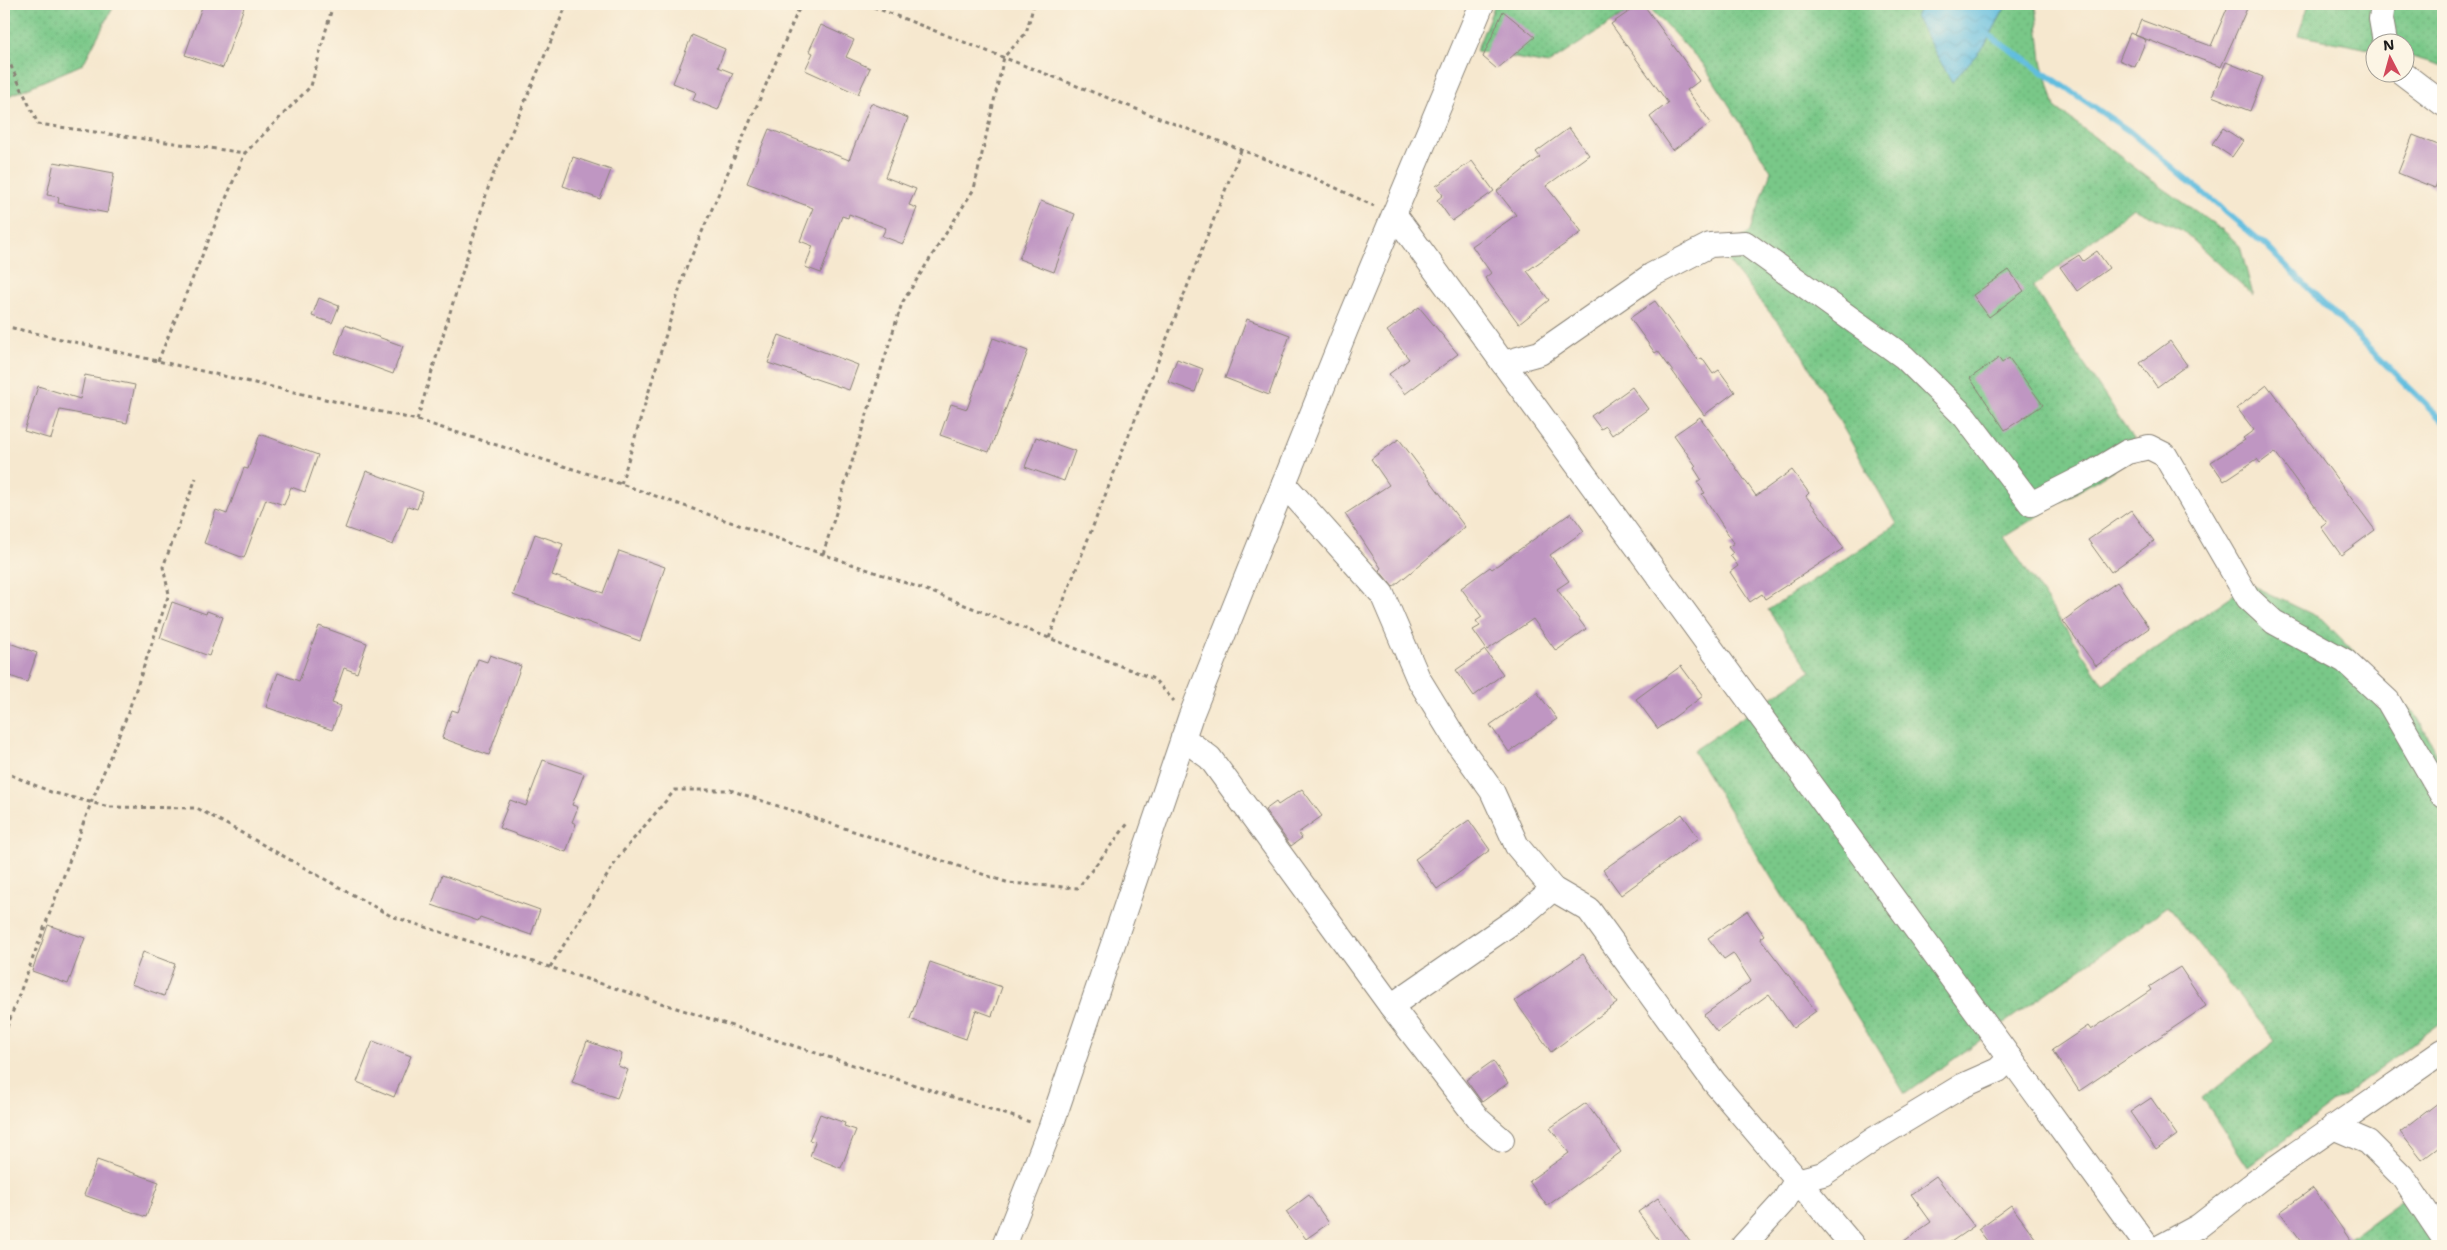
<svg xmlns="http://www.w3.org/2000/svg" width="2447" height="1250" font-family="'Shantell Sans',sans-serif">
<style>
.grass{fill:url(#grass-dots);stroke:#4a7252}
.water{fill:url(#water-waves);stroke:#3e6c7e}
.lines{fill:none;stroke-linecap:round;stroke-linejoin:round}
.stream{stroke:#61bddf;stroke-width:6}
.building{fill:#bf96c2}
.minor-casing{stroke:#898276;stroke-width:26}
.path{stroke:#898276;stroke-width:3;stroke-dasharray:4 4;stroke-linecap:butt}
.minor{stroke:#fff;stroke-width:24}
</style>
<defs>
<pattern id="grass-dots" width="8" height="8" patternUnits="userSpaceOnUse" patternTransform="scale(1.25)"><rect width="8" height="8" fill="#79c888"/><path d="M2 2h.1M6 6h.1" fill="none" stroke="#68ab75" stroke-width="1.8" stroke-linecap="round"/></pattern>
<pattern id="water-waves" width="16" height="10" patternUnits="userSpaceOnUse" patternTransform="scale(1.25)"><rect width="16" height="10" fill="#61bddf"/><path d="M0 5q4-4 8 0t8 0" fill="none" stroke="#54a2bf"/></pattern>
</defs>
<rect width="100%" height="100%" fill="#fcf5e5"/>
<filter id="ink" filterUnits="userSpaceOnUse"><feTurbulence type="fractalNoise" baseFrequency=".02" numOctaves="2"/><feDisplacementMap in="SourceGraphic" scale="10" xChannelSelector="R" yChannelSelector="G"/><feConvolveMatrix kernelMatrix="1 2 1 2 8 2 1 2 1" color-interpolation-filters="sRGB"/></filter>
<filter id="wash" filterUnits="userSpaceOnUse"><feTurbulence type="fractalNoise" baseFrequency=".0096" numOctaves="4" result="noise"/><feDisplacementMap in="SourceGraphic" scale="20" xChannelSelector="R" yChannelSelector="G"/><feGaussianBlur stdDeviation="1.12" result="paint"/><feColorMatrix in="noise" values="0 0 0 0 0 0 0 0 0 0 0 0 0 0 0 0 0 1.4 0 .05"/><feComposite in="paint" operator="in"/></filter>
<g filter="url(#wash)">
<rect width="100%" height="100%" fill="#f6e8cf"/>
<g class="grass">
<path d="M 4,4 L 115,4 L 83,64 L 4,98 Z"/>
<path d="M 1495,4 L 1640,4 L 1548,64 L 1476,51 Z"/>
<path d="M 1646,4 L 1921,4 L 1915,17 L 1985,45 L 2007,4 L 2036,4 L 2042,61 L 2055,107 L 2147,177 L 2224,231 L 2240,246 L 2253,295 L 2183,231 L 2133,208 L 2033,287 L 2142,452 L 2004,537 L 2103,684 L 2249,584 L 2322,619 L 2417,716 L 2443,765 L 2443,1021 L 2248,1167 L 2202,1098 L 2275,1041 L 2168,906 L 1905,1094 L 1693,751 L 1811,671 L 1768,610 L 1897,524 L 1798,347 L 1722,254 L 1750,231 L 1771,171 L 1703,64 Z"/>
<path d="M 2309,4 L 2443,4 L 2443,66 L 2405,55 L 2404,42 L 2374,42 L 2374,50 L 2298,35 Z"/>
<path d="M 2402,1200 L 2437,1246 L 2339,1246 Z"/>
</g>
<path class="water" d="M 1921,4 L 2007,4 L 1985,45 L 1952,82 L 1915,17 Z"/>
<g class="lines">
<path class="stream" d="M 1983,31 L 2129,131 L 2264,244 L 2443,421"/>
</g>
<g id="blocks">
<g class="building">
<path d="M 203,4 L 245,4 L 223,68 L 185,55 Z"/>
<path d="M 1640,4 L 1643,4 L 1699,81 L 1687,90 L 1711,123 L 1673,150 L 1650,117 L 1668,103 L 1611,24 Z"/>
<path d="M 2229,4 L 2249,4 L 2221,67 L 2135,35 L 2141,20 L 2211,46 Z"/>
<path d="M 1503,11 L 1535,37 L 1497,69 L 1483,57 Z"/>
<path d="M 821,25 L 854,40 L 846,57 L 870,68 L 858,94 L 805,70 L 813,53 L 809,51 Z"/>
<path d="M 2130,33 L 2146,40 L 2135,67 L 2119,60 Z"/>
<path d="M 692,35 L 725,49 L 718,67 L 733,73 L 718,110 L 693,100 L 696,92 L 673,83 Z"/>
<path d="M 2226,62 L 2263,77 L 2250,111 L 2212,96 Z"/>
<path d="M 871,103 L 908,118 L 885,177 L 916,189 L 909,205 L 917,208 L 903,244 L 882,236 L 886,228 L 849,214 L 848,218 L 842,216 L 821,273 L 805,267 L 813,246 L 800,241 L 813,208 L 747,183 L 769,129 L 849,160 Z"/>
<path d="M 1569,128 L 1589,155 L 1546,186 L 1582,232 L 1527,271 L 1549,300 L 1519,324 L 1485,278 L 1491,273 L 1472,246 L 1516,215 L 1497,191 L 1540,157 L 1536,152 Z"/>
<path d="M 2223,128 L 2243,141 L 2232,157 L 2212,144 Z"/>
<path d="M 2413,135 L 2443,147 L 2443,167 L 2435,188 L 2398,173 Z"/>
<path d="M 573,157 L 611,170 L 600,199 L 563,186 Z"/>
<path d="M 1472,161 L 1494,191 L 1452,221 L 1437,200 L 1443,195 L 1436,186 Z"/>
<path d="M 54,162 L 114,173 L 107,213 L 58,203 L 59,197 L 47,195 Z"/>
<path d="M 1041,201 L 1075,214 L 1054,272 L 1019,259 Z"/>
<path d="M 2097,251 L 2109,268 L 2077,291 L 2060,267 L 2079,255 L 2083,261 Z"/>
<path d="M 2009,270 L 2024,291 L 1989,317 L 1973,295 Z"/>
<path d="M 319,298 L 339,306 L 332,323 L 312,316 Z"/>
<path d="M 1655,301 L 1698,360 L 1702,358 L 1713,374 L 1719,370 L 1735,392 L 1704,415 L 1658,351 L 1655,353 L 1630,318 Z"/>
<path d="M 1419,307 L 1458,354 L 1405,394 L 1389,374 L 1409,359 L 1387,331 Z"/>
<path d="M 1247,319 L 1290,335 L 1269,395 L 1225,378 Z"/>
<path d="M 345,325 L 403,346 L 393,374 L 335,353 Z"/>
<path d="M 779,335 L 858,365 L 849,390 L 768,363 Z"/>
<path d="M 993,338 L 1028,351 L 989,452 L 940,435 L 951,404 L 967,409 Z"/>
<path d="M 2170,341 L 2187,365 L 2157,387 L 2140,363 Z"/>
<path d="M 1999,358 L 2002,363 L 2009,358 L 2043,405 L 2005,430 L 1970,378 Z"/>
<path d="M 1177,359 L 1203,369 L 1195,392 L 1168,382 Z"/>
<path d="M 85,375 L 135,385 L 127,423 L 60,410 L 51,439 L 24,431 L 38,386 L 80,399 Z"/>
<path d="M 2267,385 L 2375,530 L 2341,555 L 2321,527 L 2327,523 L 2275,452 L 2260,463 L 2257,459 L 2224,481 L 2211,462 L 2245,440 L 2243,438 L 2254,430 L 2237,408 Z"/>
<path d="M 1632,387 L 1648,409 L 1612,435 L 1606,426 L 1601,429 L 1591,416 Z"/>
<path d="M 1700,417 L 1756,496 L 1792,470 L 1809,493 L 1806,496 L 1844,548 L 1765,599 L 1762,594 L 1750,602 L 1730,572 L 1738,566 L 1730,555 L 1733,553 L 1728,547 L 1734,543 L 1702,494 L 1705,493 L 1697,482 L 1701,479 L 1694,468 L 1696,466 L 1674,435 Z"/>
<path d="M 260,434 L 318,455 L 305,492 L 291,487 L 284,505 L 266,499 L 244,558 L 204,543 L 216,510 L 227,514 L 244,468 L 248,469 Z"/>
<path d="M 1036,437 L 1075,451 L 1064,481 L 1025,467 Z"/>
<path d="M 1399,439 L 1465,527 L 1393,587 L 1379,570 L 1381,568 L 1345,514 L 1389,485 L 1371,459 Z"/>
<path d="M 366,471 L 423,492 L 417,509 L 408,506 L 393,545 L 345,528 Z"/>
<path d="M 2131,510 L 2154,541 L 2111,572 L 2088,540 Z"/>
<path d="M 1571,513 L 1584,531 L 1550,555 L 1569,581 L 1557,589 L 1586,629 L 1556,651 L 1533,619 L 1487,650 L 1473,630 L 1480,626 L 1476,621 L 1482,617 L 1461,588 L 1490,567 L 1492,569 Z"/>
<path d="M 535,534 L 563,544 L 552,575 L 603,593 L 619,551 L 665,567 L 640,641 L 513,595 Z"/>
<path d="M 2117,582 L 2149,628 L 2096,666 L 2063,621 Z"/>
<path d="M 172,602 L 206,614 L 207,611 L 223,617 L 209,656 L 160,638 Z"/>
<path d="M 319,626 L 367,643 L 357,673 L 344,668 L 332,703 L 341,706 L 332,730 L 266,707 L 278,673 L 299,681 Z"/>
<path d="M 4,641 L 37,653 L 27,682 L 4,674 Z"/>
<path d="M 1485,650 L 1503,674 L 1474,696 L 1456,670 Z"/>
<path d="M 490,655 L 521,666 L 489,755 L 442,738 L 452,710 L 458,712 L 478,659 L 487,662 Z"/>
<path d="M 1681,666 L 1703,696 L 1658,729 L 1636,699 Z"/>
<path d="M 1537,692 L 1557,719 L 1509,752 L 1490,725 Z"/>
<path d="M 543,760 L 584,774 L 572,805 L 578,807 L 572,822 L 576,824 L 566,852 L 499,828 L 510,800 L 526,806 Z"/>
<path d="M 1302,789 L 1322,816 L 1298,833 L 1302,838 L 1291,846 L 1265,810 L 1276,802 L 1278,805 Z"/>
<path d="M 1682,814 L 1699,838 L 1621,895 L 1603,870 Z"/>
<path d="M 1469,820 L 1490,850 L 1437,889 L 1415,859 Z"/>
<path d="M 442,875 L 540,910 L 531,935 L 480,917 L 478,921 L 432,905 Z"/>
<path d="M 1747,911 L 1764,935 L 1760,938 L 1816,1011 L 1793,1028 L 1769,994 L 1717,1032 L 1704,1015 L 1751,981 L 1733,953 L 1724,959 L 1708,938 Z"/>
<path d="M 48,925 L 85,938 L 68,984 L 32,971 Z"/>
<path d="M 143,952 L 175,964 L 164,996 L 131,984 Z"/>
<path d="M 1583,954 L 1617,1003 L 1551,1052 L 1515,1001 Z"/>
<path d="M 930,962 L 1002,987 L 992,1016 L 976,1010 L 966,1039 L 910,1019 Z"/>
<path d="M 2180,967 L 2206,1006 L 2079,1091 L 2052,1050 L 2088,1026 L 2091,1030 L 2151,990 L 2149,987 Z"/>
<path d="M 373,1041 L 411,1056 L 394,1097 L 357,1082 Z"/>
<path d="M 587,1041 L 622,1054 L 618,1066 L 628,1070 L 617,1098 L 572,1082 Z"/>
<path d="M 1493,1061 L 1508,1083 L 1482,1102 L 1466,1080 Z"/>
<path d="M 2151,1098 L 2177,1135 L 2156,1150 L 2130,1112 Z"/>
<path d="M 2443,1099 L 2443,1144 L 2422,1160 L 2400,1132 Z"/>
<path d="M 1586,1103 L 1621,1152 L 1547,1206 L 1529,1181 L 1569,1153 L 1550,1128 Z"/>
<path d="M 820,1114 L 845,1123 L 844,1126 L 856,1130 L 841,1168 L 810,1156 L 815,1142 L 809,1140 Z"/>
<path d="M 97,1160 L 159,1182 L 146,1217 L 84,1195 Z"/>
<path d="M 1936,1176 L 1974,1226 L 1945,1246 L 1897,1246 L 1931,1222 L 1911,1194 Z"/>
<path d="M 2313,1188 L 2337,1221 L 2354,1246 L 2305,1246 L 2280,1212 Z"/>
<path d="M 1309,1195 L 1329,1223 L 1306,1239 L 1286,1212 Z"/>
<path d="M 1658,1198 L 1693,1246 L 1663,1246 L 1638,1212 Z"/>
<path d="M 2011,1205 L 2041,1246 L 1991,1246 L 1978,1229 Z"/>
</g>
</g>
</g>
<g filter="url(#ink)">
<use href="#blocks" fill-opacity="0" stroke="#898276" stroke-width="1"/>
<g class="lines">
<defs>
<g id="minor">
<path d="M 2383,4 L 2381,19 L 2385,42"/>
<path d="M 2401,72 L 2443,104"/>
<path d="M 1395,215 L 2147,1246"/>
<path d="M 1503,363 L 1540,353 L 1652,275 L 1710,245 L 1745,243 L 1904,357 L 1965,417 L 2031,504 L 2092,473 L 2127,452 L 2149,447 L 2165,455 L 2248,598 L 2274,622 L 2345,661 L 2388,701 L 2443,796"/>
<path d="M 1284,484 L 1382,594 L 1418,678 L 1459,745 L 1492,791 L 1517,846 L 1553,889 L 1589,910 L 1714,1082 L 1853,1246"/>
<path d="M 1183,738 L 1210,758 L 1391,1006 L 1479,1120 L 1502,1140"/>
<path d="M 1391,1006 L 1524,914 L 1553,889"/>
<path d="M 2333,1127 L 2368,1142 L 2402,1176 L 2443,1237"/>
<path d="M 1004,1246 L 1050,1129 L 1190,718 L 1346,329 L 1482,4"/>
<path d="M 1743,1246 L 1784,1201 L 1796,1181 L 1823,1174 L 1876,1138 L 1962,1086 L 1998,1070 L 2010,1058"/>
<path d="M 2162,1246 L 2199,1226 L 2261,1178 L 2443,1051"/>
</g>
</defs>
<use href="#minor" class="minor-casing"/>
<g class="path">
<path d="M 866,4 L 1319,180 L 1374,206"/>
<path d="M 4,51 L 38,124 L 245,153"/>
<path d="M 4,326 L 417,420 L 621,484 L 929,591 L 1049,638 L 1154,679 L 1174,701"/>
<path d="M 158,361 L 245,153 L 311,86 L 333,4"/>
<path d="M 417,420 L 490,182 L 567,4"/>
<path d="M 621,484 L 685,271 L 801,4"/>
<path d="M 823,554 L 902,303 L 974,189 L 1004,57 L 1026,33 L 1034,4"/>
<path d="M 1049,638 L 1241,150"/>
<path d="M 4,772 L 51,792 L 109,807 L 197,808 L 391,916 L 1030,1122"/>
<path d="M 550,967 L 620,855 L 675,790 L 730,790 L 1009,883 L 1078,888 L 1129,822"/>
<path d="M 4,1035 L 91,803 L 126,718 L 169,594 L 163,567 L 196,478"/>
</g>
<use href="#minor" class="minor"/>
</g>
</g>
<rect width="2447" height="1250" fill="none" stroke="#fcf5e5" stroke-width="20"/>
<g transform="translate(2390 58) rotate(354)"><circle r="24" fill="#fcf5e5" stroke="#a29e95"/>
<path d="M0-4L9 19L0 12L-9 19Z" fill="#d1495b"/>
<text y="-8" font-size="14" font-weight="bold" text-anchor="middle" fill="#1c1c1c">N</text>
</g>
</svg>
